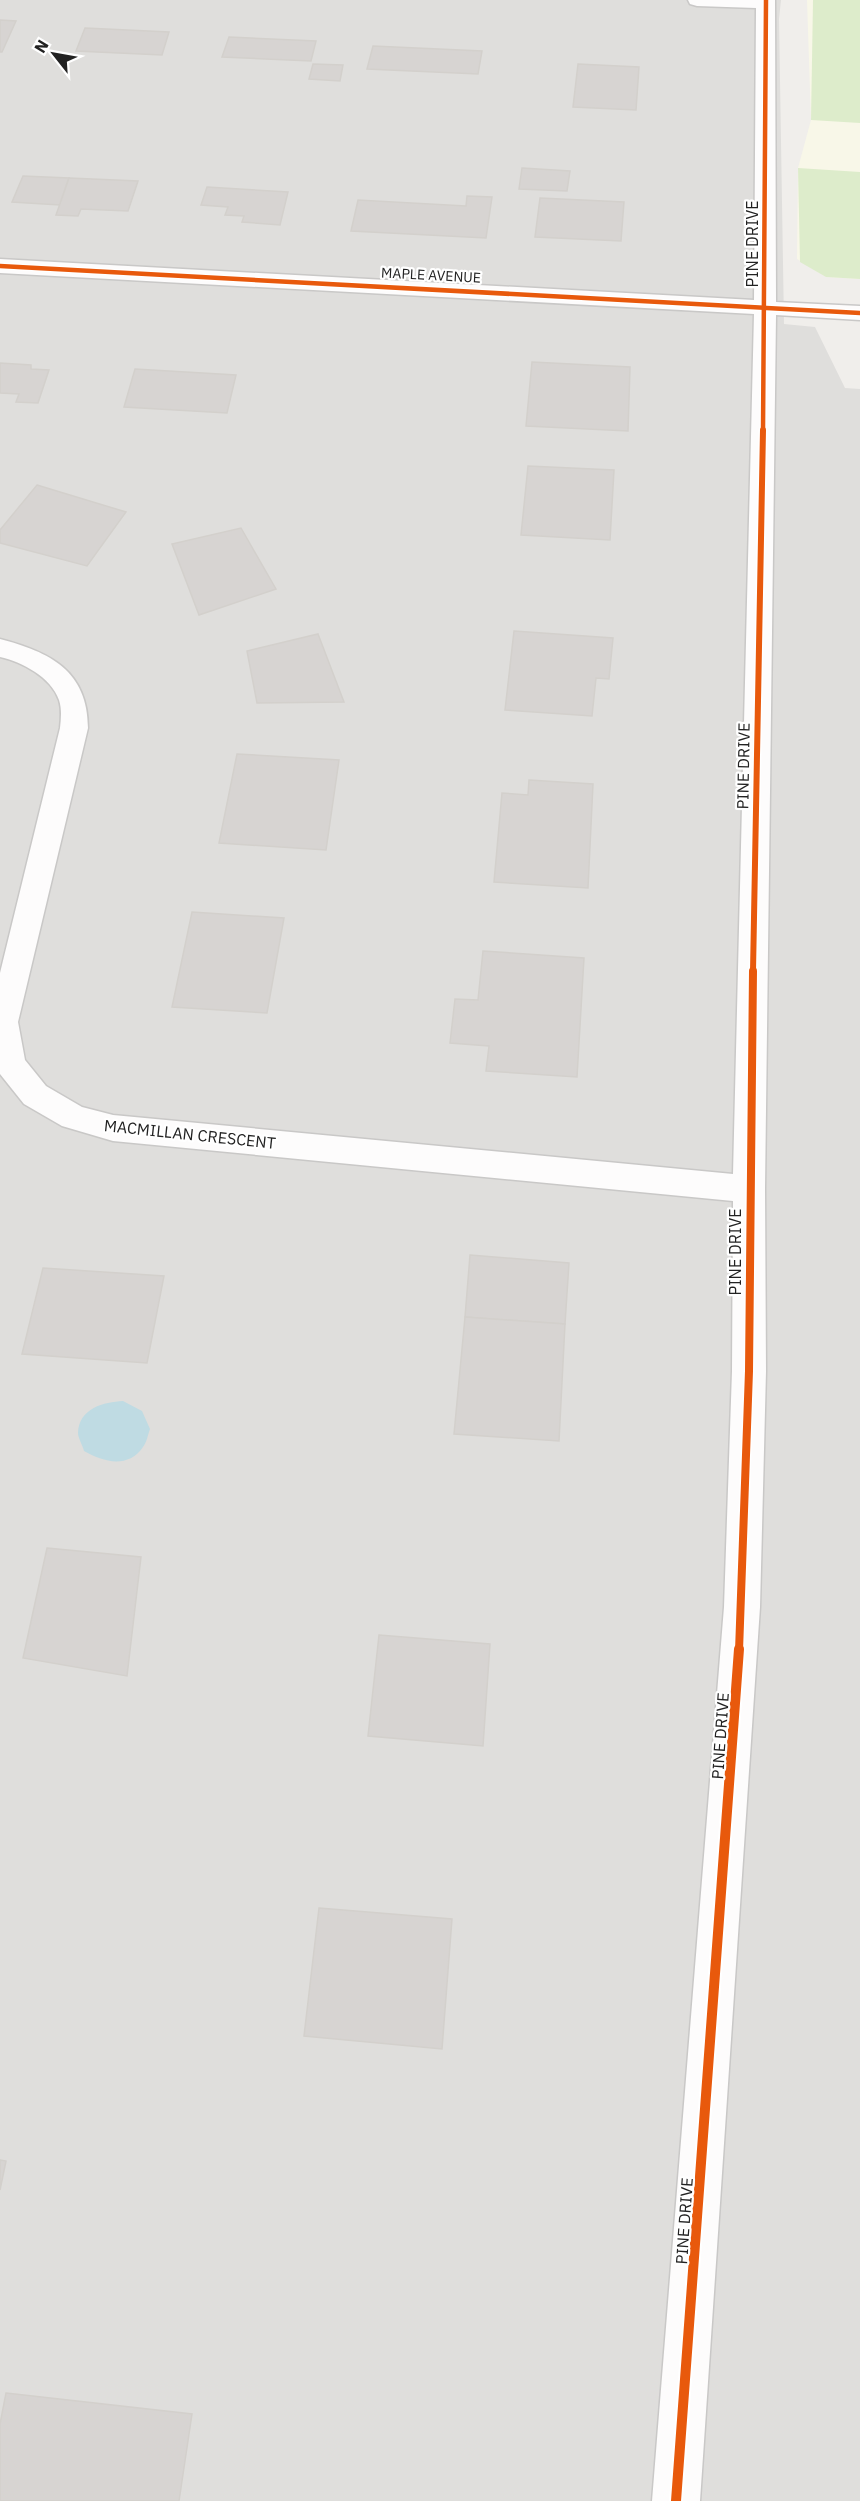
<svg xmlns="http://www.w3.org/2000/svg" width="860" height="2501" font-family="'IBM Plex Sans',sans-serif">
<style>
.residential{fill:#dfdedc}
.education{fill:#f8f7e8}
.grass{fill:#ddeccb}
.water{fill:#bfdbe3}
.building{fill:#d7d4d2;stroke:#d3d0cc;stroke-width:1.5}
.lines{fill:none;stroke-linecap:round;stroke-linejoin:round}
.minor-casing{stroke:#c9c8c7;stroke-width:3}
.minor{fill:#fdfcfc;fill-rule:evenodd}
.cycleway-far3-casing{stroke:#fff;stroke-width:7}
.cycleway-far2-casing{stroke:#fff;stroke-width:9}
.cycleway-far1-casing{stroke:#fff;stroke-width:11}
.cycleway-casing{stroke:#fff;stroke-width:14}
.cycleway-far3{stroke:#e8590c;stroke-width:4.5}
.cycleway-far2{stroke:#e8590c;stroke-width:6}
.cycleway-far1{stroke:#e8590c;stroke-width:8}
.cycleway{stroke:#e8590c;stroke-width:10}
.labels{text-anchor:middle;stroke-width:4.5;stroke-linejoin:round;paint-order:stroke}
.far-street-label{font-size:14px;fill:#222;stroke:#fff}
.street-label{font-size:16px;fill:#222;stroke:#fff}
</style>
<rect width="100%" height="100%" fill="#f0eeeb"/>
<path class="residential" d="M 0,0 L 781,0 L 779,19 L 784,324 L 815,327 L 845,388 L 860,389 L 860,2501 L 0,2501 Z"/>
<path class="education" d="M 807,0 L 860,0 L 860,279 L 826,277 L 797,259 L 798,168 L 811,120 Z"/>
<g class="grass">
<path d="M 813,0 L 860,0 L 860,123 L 811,120 Z"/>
<path d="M 798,168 L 860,172 L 860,279 L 826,277 L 800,262 Z"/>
</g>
<path class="water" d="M 123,1401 L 142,1411 L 150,1429 C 148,1434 147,1442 143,1447 C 128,1469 103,1462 84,1451 C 83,1446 78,1438 78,1433 C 79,1408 104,1402 123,1401 Z"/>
<g class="building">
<path d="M 0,20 L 16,21 L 2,52 L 0,52 Z"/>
<path d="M 85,28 L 169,32 L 162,55 L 76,51 Z"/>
<path d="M 229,37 L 316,41 L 311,61 L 222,57 Z"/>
<path d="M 373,46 L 482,51 L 478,74 L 367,69 Z"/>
<path d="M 313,64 L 343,65 L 340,81 L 309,79 Z"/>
<path d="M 578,64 L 639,67 L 636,110 L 573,107 Z"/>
<path d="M 522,168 L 570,171 L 567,191 L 519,189 Z"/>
<path d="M 23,176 L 69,178 L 60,205 L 12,202 Z"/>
<path d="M 69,178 L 138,181 L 128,211 L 81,209 L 78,216 L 56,215 Z"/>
<path d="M 207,187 L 288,192 L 280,225 L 242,222 L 244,216 L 225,215 L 228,207 L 201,205 Z"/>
<path d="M 467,196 L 492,197 L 486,238 L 351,231 L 358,200 L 466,206 Z"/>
<path d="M 540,198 L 624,202 L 621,241 L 535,237 Z"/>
<path d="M 532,362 L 630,367 L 628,431 L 526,426 Z"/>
<path d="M 0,363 L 31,365 L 31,369 L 49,370 L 38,403 L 16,402 L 19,394 L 0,393 Z"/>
<path d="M 135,369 L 236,375 L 227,413 L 124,407 Z"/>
<path d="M 528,466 L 614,470 L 610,540 L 521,535 Z"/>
<path d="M 37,485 L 126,512 L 87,566 L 0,543 L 0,530 Z"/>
<path d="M 241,528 L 276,589 L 199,615 L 172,544 Z"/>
<path d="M 514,631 L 613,638 L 609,679 L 596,678 L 592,716 L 505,710 Z"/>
<path d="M 318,634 L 344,702 L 257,703 L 247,651 Z"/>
<path d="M 237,754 L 339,760 L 326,850 L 219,843 Z"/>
<path d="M 529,780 L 593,784 L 588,888 L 494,882 L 502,793 L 528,795 Z"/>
<path d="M 192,912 L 284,918 L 267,1013 L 172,1007 Z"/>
<path d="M 483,951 L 584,958 L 577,1077 L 486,1071 L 489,1046 L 450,1043 L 455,999 L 478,1000 Z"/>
<path d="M 470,1255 L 569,1263 L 565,1324 L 465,1317 Z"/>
<path d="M 43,1268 L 164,1276 L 147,1363 L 22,1354 Z"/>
<path d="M 465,1317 L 565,1324 L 559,1441 L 454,1434 Z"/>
<path d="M 47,1548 L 141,1557 L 127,1676 L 23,1658 Z"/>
<path d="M 379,1635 L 490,1644 L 483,1746 L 368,1736 Z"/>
<path d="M 319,1908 L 452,1919 L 442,2049 L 304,2036 Z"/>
<path d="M 0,2160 L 6,2161 L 0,2190 Z"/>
<path d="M 6,2393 L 192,2414 L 179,2501 L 0,2501 L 0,2424 Z"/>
</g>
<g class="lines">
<defs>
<path id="minor" d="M 688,0 L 775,0 L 776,302 L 860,306 L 860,320 L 776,315 L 765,1189 L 766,1371 L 760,1607 L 700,2501 L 652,2501 L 724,1607 L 732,1371 L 733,1201 L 113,1141 L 62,1126 L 24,1104 L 0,1074 L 0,973 L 60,728 C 61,719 62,709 59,700 C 51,677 22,662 0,657 L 0,639 C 50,652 88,671 88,728 L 18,1022 L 25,1060 L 46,1086 L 82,1107 L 113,1115 L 733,1174 L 754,314 L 0,273 L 0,259 L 754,300 L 756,8 L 697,6 L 690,4 Z"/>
</defs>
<use href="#minor" class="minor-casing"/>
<use href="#minor" class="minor"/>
<defs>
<g id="cycleway-far3">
<path d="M 0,266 L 860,313"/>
<path d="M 763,432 L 766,0"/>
</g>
<path id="cycleway-far2" d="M 753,972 L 763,430"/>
<path id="cycleway-far1" d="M 739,1651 L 749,1371 L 753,971"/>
<path id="cycleway" d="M 676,2501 L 739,1649"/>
</defs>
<use href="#cycleway-far3" class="cycleway-far3-casing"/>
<use href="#cycleway-far2" class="cycleway-far2-casing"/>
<use href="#cycleway-far1" class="cycleway-far1-casing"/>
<use href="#cycleway" class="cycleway-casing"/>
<use href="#cycleway-far3" class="cycleway-far3"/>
<use href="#cycleway-far2" class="cycleway-far2"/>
<use href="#cycleway-far1" class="cycleway-far1"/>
<use href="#cycleway" class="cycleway"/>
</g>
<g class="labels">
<g class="far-street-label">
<text transform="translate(431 275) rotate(3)" y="5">MAPLE AVENUE</text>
</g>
<g class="street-label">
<text transform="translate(752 244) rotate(-90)" y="6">PINE DRIVE</text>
<text transform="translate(743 766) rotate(-89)" y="6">PINE DRIVE</text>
<text transform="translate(190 1134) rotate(6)" y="6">MACMILLAN CRESCENT</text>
<text transform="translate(735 1252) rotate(-90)" y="6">PINE DRIVE</text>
<text transform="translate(720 1736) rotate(-86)" y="6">PINE DRIVE</text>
<text transform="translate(684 2221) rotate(-86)" y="6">PINE DRIVE</text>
</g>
</g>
<g transform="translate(54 54) rotate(301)" stroke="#ffffff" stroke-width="4.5" paint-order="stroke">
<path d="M0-4.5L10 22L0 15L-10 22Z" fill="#222222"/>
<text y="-9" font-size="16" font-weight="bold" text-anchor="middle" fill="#222222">N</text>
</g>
</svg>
